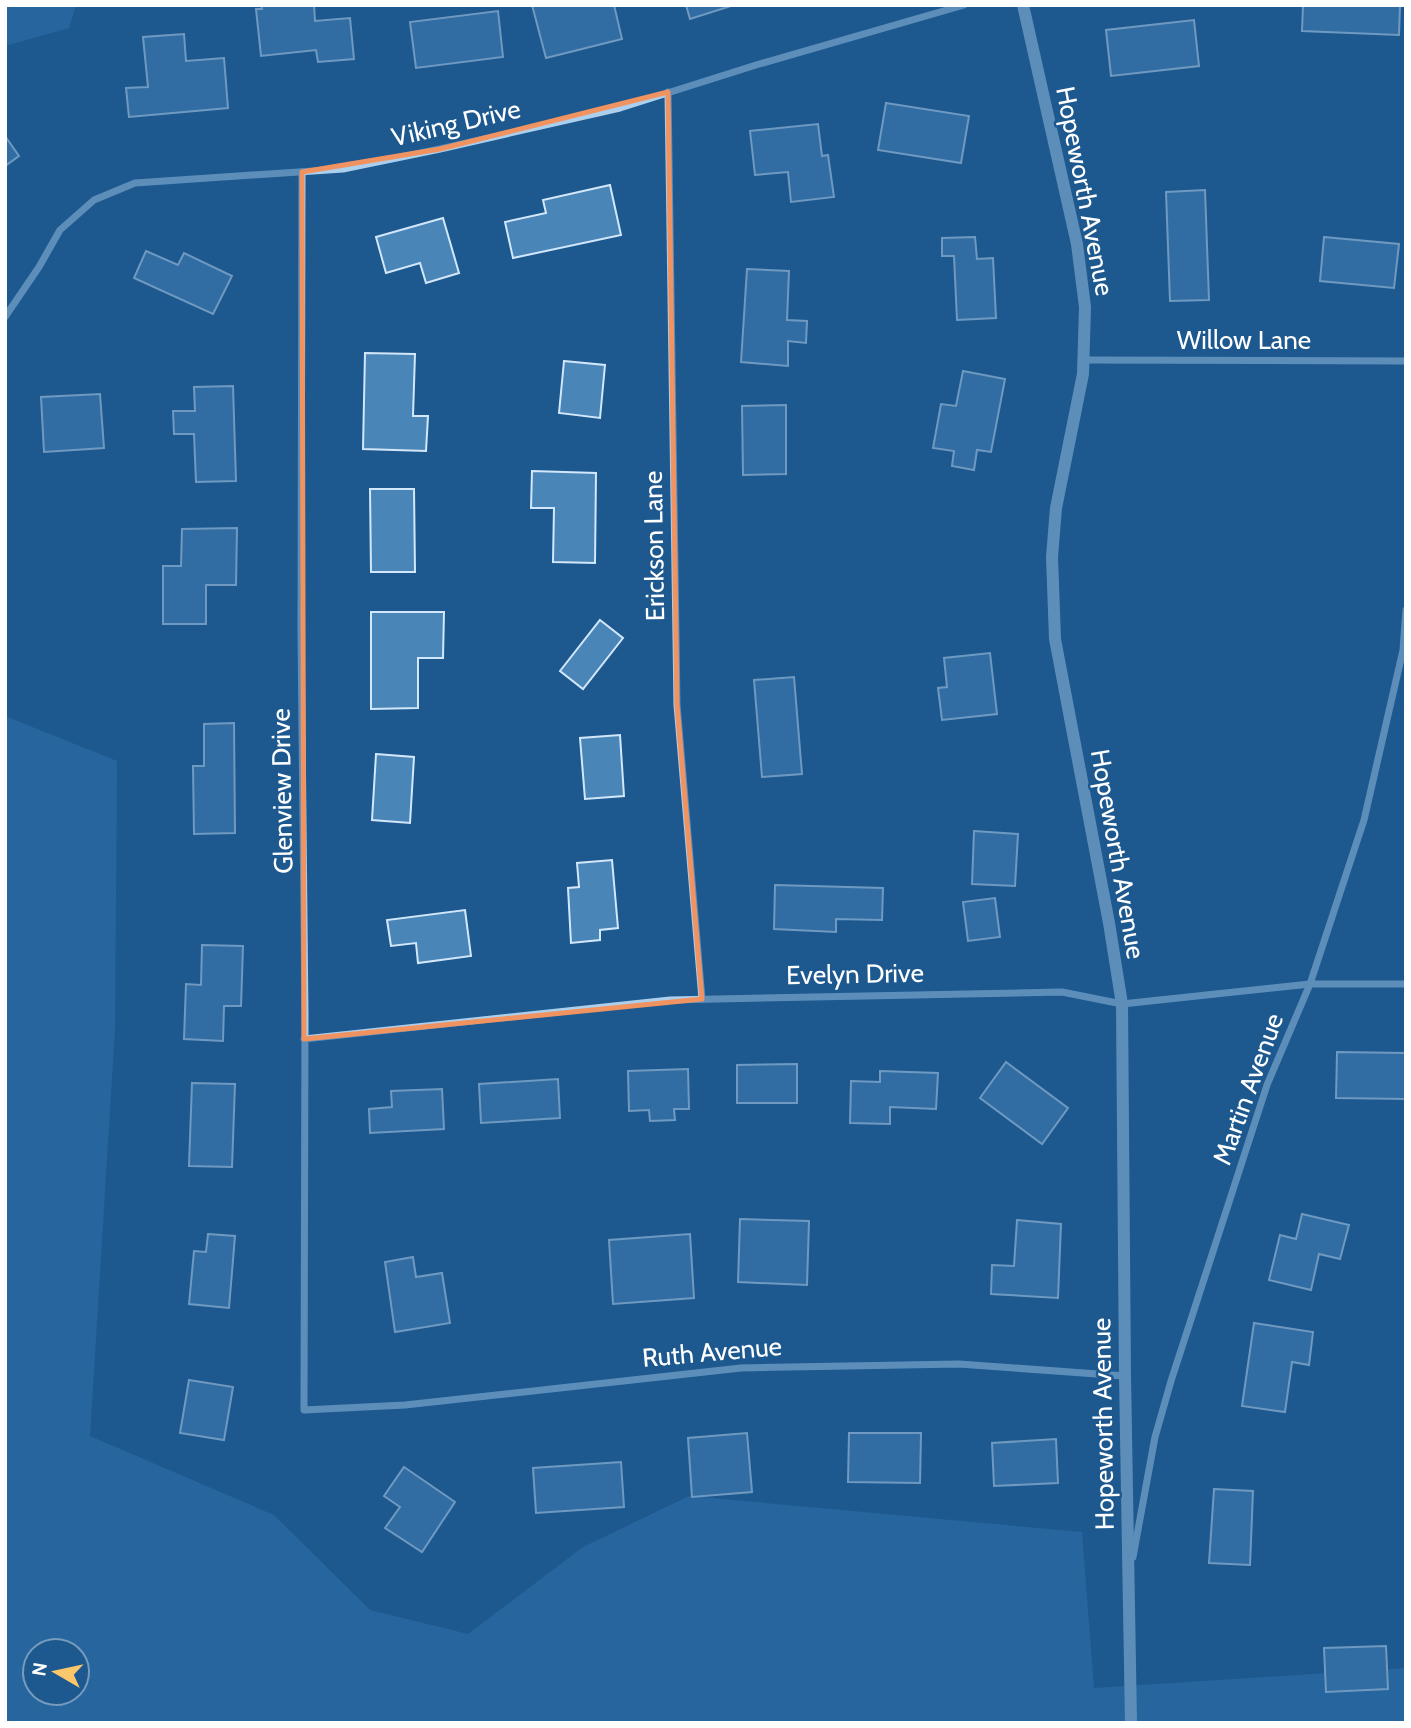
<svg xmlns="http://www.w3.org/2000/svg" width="1411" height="1728" font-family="Cabin,sans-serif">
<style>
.green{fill:#3173ad;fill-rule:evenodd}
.building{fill:#4a85b8;stroke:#d2e7fa;stroke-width:2}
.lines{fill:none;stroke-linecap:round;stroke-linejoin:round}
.minor{stroke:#accfed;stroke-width:7}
.tertiary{stroke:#accfed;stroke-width:12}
.marked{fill:none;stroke:#f09361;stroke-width:5;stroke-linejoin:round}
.labels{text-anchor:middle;stroke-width:5;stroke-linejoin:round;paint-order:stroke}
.street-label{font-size:26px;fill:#fff;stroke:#1d598f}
</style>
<rect width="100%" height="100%" fill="#1d598f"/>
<g class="green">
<path d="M 5,5 L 76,5 L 69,28 L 5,46 Z"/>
<path d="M 5,716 L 117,761 L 115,1029 L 90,1436 L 274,1515 L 370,1610 L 468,1634 L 583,1547 L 689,1496 L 1082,1532 L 1094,1688 L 1406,1668 L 1406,1723 L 5,1723 ZM 35,1651 L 77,1651 L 77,1693 L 35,1693 Z"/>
</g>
<g class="building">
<path d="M 261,5 L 314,5 L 315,21 L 350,18 L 354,59 L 318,62 L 316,50 L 261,56 L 256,9 L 262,9 Z"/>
<path d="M 532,5 L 614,5 L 622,39 L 546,58 Z"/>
<path d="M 686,5 L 734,5 L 690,19 Z"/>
<path d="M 1303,5 L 1400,5 L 1399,35 L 1302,31 Z"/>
<path d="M 498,11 L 503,57 L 416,68 L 410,22 Z"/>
<path d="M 1194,20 L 1199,66 L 1111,76 L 1106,30 Z"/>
<path d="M 184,34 L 186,61 L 224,58 L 228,108 L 129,117 L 126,88 L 148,87 L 143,37 Z"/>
<path d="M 886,103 L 969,116 L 961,163 L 878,150 Z"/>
<path d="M 818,124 L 822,156 L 828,155 L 834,197 L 791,202 L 788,172 L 755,175 L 750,131 Z"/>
<path d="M 5,136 L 19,156 L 5,166 Z"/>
<path d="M 610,185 L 621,235 L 513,258 L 505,222 L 546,213 L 543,200 Z"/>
<path d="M 1205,190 L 1209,300 L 1170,301 L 1166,192 Z"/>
<path d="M 443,218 L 459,273 L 426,283 L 420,263 L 386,273 L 376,237 Z"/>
<path d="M 975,237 L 977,259 L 993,258 L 996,318 L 957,320 L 954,256 L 942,256 L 942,238 Z"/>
<path d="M 1324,237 L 1399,244 L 1394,288 L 1320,281 Z"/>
<path d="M 146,251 L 178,265 L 184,253 L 232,276 L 213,314 L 134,278 Z"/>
<path d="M 747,269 L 789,271 L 787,320 L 807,321 L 806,343 L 788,341 L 788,366 L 741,362 Z"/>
<path d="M 365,353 L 415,354 L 413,416 L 428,416 L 426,451 L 363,449 Z"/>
<path d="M 564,361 L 605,365 L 600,418 L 559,413 Z"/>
<path d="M 963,371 L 1005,379 L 991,452 L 977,450 L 974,470 L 952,466 L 954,451 L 933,448 L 941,404 L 956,406 Z"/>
<path d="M 233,386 L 236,481 L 196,482 L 194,434 L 174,434 L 173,411 L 195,411 L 194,387 Z"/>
<path d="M 100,394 L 104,448 L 44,452 L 41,397 Z"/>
<path d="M 786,405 L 786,474 L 743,475 L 742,406 Z"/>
<path d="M 532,471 L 596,473 L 595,563 L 553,562 L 554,508 L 531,508 Z"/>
<path d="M 370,489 L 414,489 L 415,572 L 371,572 Z"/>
<path d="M 237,528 L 236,585 L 206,585 L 206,624 L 163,624 L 163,566 L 181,566 L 182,529 Z"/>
<path d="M 371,612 L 444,612 L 443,658 L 418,658 L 418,708 L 371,709 Z"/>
<path d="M 600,620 L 623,638 L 583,689 L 560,671 Z"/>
<path d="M 990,653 L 997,714 L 942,720 L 938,688 L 947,687 L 944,658 Z"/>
<path d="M 794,677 L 802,774 L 762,777 L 754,680 Z"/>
<path d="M 234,723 L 235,833 L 194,834 L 193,766 L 204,766 L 204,724 Z"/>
<path d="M 620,735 L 624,796 L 585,799 L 580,738 Z"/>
<path d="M 376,754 L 414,757 L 410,823 L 372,820 Z"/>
<path d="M 974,831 L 1018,834 L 1015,886 L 972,884 Z"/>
<path d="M 612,860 L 618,928 L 600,930 L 600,940 L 571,943 L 568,888 L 579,887 L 577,863 Z"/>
<path d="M 775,885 L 883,888 L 882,920 L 836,919 L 836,932 L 774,929 Z"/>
<path d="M 995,898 L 1000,937 L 968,941 L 963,902 Z"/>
<path d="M 465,910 L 471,956 L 418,963 L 416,943 L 391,946 L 387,920 Z"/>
<path d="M 202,945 L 243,946 L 241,1006 L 224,1006 L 223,1041 L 184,1039 L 186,984 L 201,985 Z"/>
<path d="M 1337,1052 L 1406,1053 L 1406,1099 L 1336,1098 Z"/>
<path d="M 1006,1062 L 1068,1108 L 1042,1144 L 980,1098 Z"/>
<path d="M 797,1064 L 797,1103 L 737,1103 L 737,1065 Z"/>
<path d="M 688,1069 L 689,1109 L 674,1109 L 675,1120 L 650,1121 L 649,1110 L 629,1111 L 628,1071 Z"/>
<path d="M 880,1071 L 938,1073 L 936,1109 L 890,1107 L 890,1124 L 850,1123 L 851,1081 L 880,1082 Z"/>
<path d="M 558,1079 L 560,1118 L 481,1123 L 479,1084 Z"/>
<path d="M 192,1083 L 235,1084 L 232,1167 L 189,1166 Z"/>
<path d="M 442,1089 L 444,1129 L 370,1133 L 369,1109 L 392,1107 L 391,1091 Z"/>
<path d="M 1302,1214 L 1349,1225 L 1340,1259 L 1319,1254 L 1311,1290 L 1269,1280 L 1280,1235 L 1296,1239 Z"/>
<path d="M 740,1219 L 809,1221 L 807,1285 L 738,1282 Z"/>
<path d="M 1017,1220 L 1061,1224 L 1058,1298 L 991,1294 L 992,1265 L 1014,1266 Z"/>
<path d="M 208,1234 L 235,1236 L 229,1308 L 189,1304 L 194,1251 L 206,1252 Z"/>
<path d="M 690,1234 L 694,1298 L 613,1304 L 609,1240 Z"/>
<path d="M 413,1257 L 416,1277 L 442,1273 L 450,1323 L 395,1332 L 385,1262 Z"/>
<path d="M 1254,1323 L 1313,1332 L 1309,1365 L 1292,1362 L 1285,1412 L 1242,1406 Z"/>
<path d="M 189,1380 L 233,1387 L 224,1440 L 180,1433 Z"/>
<path d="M 747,1433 L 752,1492 L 692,1497 L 688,1438 Z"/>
<path d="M 849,1433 L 921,1433 L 920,1483 L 848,1482 Z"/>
<path d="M 1056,1439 L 1058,1483 L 994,1486 L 992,1443 Z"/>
<path d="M 621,1462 L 624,1507 L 536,1513 L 533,1468 Z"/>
<path d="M 404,1467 L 455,1502 L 422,1552 L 385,1528 L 400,1507 L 384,1496 Z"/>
<path d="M 1214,1489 L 1253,1491 L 1250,1565 L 1209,1563 Z"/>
<path d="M 1386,1646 L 1388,1689 L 1326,1692 L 1324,1648 Z"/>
</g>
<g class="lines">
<g class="minor">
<path d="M 668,92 L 677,705 L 702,999"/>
<path d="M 302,172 L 301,631 L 305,1015 L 304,1410 L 405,1405 L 741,1368 L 959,1364 L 1125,1376"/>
<path d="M 5,317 L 39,267 L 60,230 L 94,200 L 135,183 L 343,169 L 440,149 L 620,108 L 756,65 L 964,5"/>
<path d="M 1083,360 L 1406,361"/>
<path d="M 304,1039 L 670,1000 L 1062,992 L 1122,1004 L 1310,984 L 1406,984"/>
<path d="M 1133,1557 L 1155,1437 L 1171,1381 L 1267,1085 L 1310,984 L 1364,820 L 1403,650 L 1406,610"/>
</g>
<path class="tertiary" d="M 1023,5 L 1077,244 L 1085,307 L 1083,374 L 1056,508 L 1052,557 L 1055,639 L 1109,923 L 1122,1004 L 1125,1376 L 1131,1723"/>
</g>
<path d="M0 0H1411V1728H0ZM 668,92 L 677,705 L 702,999 L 304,1039 L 302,172 L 440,149 Z" fill="#1d598f" fill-opacity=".55" fill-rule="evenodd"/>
<path class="marked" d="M 668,92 L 677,705 L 702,999 L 304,1039 L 302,172 L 440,149 Z"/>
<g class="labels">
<g class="street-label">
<text transform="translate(456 123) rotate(-13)" y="9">Viking Drive</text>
<text transform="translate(1085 191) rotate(79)" y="9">Hopeworth Avenue</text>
<text x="1244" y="349">Willow Lane</text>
<text transform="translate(654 546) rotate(-91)" y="9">Erickson Lane</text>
<text transform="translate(282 791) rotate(-91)" y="9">Glenview Drive</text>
<text transform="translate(1118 854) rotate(80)" y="9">Hopeworth Avenue</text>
<text transform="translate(855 974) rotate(-1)" y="9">Evelyn Drive</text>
<text transform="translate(1248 1089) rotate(-70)" y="9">Martin Avenue</text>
<text transform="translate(712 1352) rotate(-5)" y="9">Ruth Avenue</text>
<text transform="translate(1103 1424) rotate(-91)" y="9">Hopeworth Avenue</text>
</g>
</g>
<rect width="1411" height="1728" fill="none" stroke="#ffffff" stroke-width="14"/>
<g transform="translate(56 1672) rotate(279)"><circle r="33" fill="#1d598f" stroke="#779bbc" stroke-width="2"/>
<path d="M0-5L12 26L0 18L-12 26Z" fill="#fcc66b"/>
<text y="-10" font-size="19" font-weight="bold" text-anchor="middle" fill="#ffffff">N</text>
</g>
</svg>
